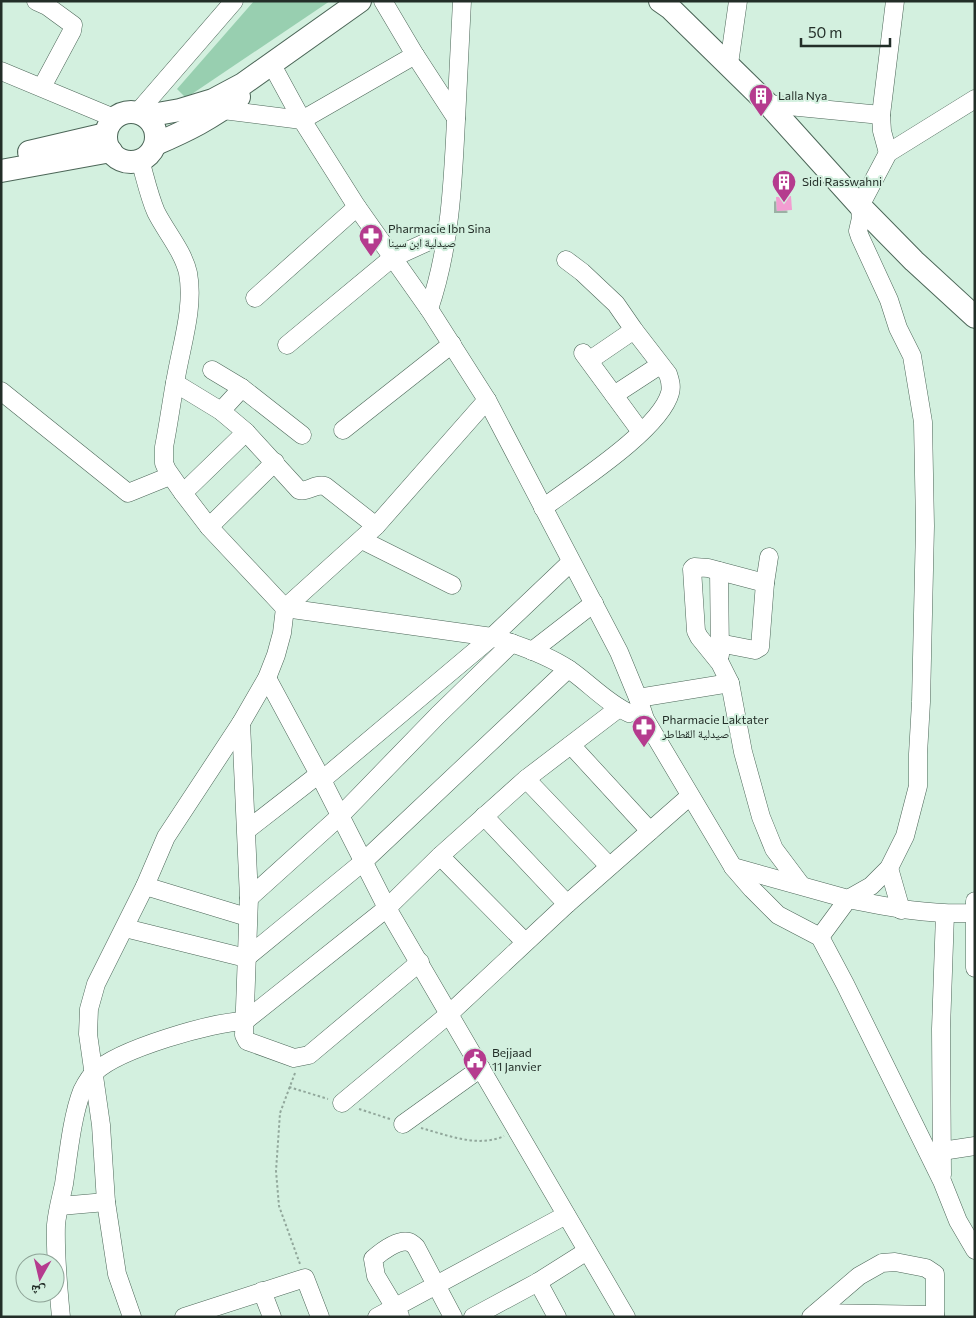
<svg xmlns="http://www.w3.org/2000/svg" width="976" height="1318" font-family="Commissioner,'Noto Naskh Arabic',sans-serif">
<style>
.green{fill:#98cfb0}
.building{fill:#f29dd1;filter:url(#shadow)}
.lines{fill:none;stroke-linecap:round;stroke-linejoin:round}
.minor-casing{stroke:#4c6658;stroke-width:19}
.major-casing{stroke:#4c6658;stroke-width:24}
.path{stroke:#91a79b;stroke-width:2;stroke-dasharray:2.5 2.5;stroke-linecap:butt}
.minor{stroke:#fff;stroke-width:18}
.major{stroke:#fff;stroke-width:22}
.labels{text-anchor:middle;stroke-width:4;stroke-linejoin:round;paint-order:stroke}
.poi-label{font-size:12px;fill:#232e28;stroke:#d3f0df;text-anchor:start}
</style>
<defs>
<filter id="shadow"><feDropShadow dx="-4.5" dy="4.5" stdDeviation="0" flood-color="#0004"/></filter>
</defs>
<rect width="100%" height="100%" fill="#d3f0df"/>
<path class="green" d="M 254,1 L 330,1 L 186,98 L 177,89 Z"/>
<path class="building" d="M 791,196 L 792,210 L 777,211 L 776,197 Z"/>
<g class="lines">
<defs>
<g id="minor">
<path d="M 36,1 L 47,6 L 73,25 L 72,31 L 42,87"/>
<path d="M 383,1 L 415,55 L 456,118"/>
<path d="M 729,64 L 738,1"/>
<path d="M 272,65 L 302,120 L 357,207 L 429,309 L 487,400 L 619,652 L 638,698 L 645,719 L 733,867 L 752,889 L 778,915 L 820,937 L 845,984 L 942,1181 L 958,1221 L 975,1250"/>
<path d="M 1,71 L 114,118"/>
<path d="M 768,104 L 881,115"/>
<path d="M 223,110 L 302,120 L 415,55"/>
<path d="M 138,112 L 234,1"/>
<path d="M 888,153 L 882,131 L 881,115 L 895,1"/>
<path d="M 140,160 C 145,177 149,196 156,212 C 166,232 183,251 188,273 C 194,305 183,340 177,372 C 172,397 169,422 164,447 L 164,463 L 167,470 L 183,493 L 209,527 L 285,608 L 492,637 C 516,644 549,656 570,670 C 590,684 607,703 629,713"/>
<path d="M 255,298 L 357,207"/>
<path d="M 429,309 C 450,248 453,183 456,120 C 458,80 460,41 462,1"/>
<path d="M 287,345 L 392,258 L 447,233"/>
<path d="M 583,353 L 641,432"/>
<path d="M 590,360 L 634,330"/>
<path d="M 212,370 L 242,388 L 302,435"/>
<path d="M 175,383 L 221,411 L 246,432 L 299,490 C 308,493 315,483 325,486 L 376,526"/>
<path d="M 1,391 L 128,493 L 170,476"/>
<path d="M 614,395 L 660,365"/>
<path d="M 221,411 L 242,388"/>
<path d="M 343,430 L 452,344"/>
<path d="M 183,493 L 246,432"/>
<path d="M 543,508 C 575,484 660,430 670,393 C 672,386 670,380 668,374 L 634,330 L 616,304 L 582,272 L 566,260"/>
<path d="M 209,527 L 275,462"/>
<path d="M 362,540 L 452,585"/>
<path d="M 719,571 L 720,655"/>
<path d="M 765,583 L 708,568 L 694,567 L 692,569 L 696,631 L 699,637 L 720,663 L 730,683 L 743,752 L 761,817 L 774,849 L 801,885"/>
<path d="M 719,643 L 755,650 L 760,647 L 765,583 L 769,557"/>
<path d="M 532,651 L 594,603"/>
<path d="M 267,678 L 322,780 L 387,908 L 626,1317"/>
<path d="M 638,698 L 730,683"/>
<path d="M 241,723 L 249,898 L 244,1035 L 247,1041 L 294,1058 L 309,1055 L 420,962"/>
<path d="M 571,745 L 650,831"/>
<path d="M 526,779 L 609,866"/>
<path d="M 322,780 L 492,637 L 571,562"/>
<path d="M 484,816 L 567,904"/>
<path d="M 247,830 L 319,774"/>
<path d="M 440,856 L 525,942"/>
<path d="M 733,867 L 848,899 L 871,886 L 889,868 L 905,836 L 918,786 L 918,754 L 921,702 L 925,526 L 923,422 L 912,356 L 898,328 L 889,300 L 860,237 L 858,231 L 861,218 L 860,206 L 888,153 L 975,99"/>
<path d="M 889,868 L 901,910"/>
<path d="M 145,886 L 247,917"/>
<path d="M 249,898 L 340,816 L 438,715 L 512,643"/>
<path d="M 975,901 L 975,968"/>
<path d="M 125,928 L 246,958 L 363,862 L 568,669"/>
<path d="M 820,937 L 848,899 C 892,908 930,915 975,913"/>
<path d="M 342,1103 L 449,1014 L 567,904 L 690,796"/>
<path d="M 403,1124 L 481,1068"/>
<path d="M 942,1151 L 975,1146"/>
<path d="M 942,1175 L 941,1029 L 945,914"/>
<path d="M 60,1206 L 106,1202"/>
<path d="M 538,1282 L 557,1317"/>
<path d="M 262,1291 L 272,1317"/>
<path d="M 816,1313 L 935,1315"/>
<path d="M 400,1316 L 376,1276 L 373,1259 C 381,1252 398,1239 409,1242 C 412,1243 414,1245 416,1247 L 453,1317"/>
<path d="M 61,1317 C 58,1286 55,1256 56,1225 C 57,1212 61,1198 64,1184 C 68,1157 72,1116 82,1091 C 85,1085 90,1076 95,1072 C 119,1049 212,1022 245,1021 L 387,908 L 440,856 L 526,779 L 619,708"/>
<path d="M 132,1317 L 117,1274 L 106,1202 L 101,1125 L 88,1034 L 89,1009 L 96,984 L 145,886 L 166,837 L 241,723 L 267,678 L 276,655 L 282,633 L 285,608 L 376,526 L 487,400"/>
<path d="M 184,1317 L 305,1278 L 320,1317"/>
<path d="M 377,1317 L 566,1215"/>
<path d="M 473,1317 L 538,1282 L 587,1251"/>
<path d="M 811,1317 L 859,1276 L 882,1263 L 895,1262 L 926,1268 L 935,1274 L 935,1317"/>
</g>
<g id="major">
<path d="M 660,1 L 670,8 L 768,104 L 860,206 L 914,261 L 975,317"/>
<circle cx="131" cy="137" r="25"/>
<path d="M 146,116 L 180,110 L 213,100 L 243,84 L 360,1"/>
<path d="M 156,144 C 186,131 213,118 239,97"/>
<path d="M 29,152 L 106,134"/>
<path d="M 1,171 L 111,151"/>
</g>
</defs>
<use href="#minor" class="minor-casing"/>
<use href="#major" class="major-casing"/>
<g class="path">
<path d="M 295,1073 L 280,1113 L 276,1171 L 279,1206 L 300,1264"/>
<path d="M 289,1087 L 328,1099"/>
<path d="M 359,1109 L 390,1119"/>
<path d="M 421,1128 C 447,1135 478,1148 504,1136"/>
</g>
<use href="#minor" class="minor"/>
<use href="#major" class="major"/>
</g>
<defs>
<symbol id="building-pin" viewBox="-11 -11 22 30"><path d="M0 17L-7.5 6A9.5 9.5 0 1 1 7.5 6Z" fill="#b53b8e" stroke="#d3f0df"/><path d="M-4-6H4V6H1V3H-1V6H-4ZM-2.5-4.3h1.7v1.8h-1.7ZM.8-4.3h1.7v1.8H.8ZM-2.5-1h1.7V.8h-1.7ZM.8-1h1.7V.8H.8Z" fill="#fff"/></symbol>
<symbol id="pharmacy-pin" viewBox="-11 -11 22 30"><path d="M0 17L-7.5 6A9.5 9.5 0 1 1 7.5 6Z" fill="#b53b8e" stroke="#d3f0df"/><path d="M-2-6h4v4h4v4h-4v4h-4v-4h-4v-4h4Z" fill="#fff"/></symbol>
<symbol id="civic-pin" viewBox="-11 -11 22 30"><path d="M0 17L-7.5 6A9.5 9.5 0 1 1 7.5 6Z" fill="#b53b8e" stroke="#d3f0df"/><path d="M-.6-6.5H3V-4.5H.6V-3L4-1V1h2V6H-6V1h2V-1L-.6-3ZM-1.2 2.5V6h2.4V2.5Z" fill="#fff"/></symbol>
</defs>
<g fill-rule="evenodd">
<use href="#building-pin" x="747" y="82" width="28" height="38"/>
<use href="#building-pin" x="770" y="168" width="28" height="38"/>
<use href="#pharmacy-pin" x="357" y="222" width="28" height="38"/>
<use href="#pharmacy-pin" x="630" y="713" width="28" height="38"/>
<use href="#civic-pin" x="461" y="1046" width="28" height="38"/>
</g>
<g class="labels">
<g class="poi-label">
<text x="778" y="100">Lalla Nya</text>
<text x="802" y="186">Sidi Rasswahni</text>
<text x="388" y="233">Pharmacie Ibn Sina<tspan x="388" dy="14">صيدلية ابن سينا</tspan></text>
<text x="662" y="724">Pharmacie Laktater<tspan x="662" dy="14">صيدلية القطاطر</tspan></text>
<text x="492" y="1057">Bejjaad<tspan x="492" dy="14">11 Janvier</tspan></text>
</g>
</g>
<rect width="976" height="1318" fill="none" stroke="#232e28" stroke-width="5"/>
<g transform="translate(40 1278) rotate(188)"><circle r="24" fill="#d3f0df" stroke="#8da296"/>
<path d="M0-4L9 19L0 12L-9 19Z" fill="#b53b8e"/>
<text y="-8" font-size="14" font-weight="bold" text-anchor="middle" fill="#232e28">ش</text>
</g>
<path d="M801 38v8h89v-8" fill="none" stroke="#232e28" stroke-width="2.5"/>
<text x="808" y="38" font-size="15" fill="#232e28" stroke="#d3f0df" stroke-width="4" paint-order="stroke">50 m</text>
</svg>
